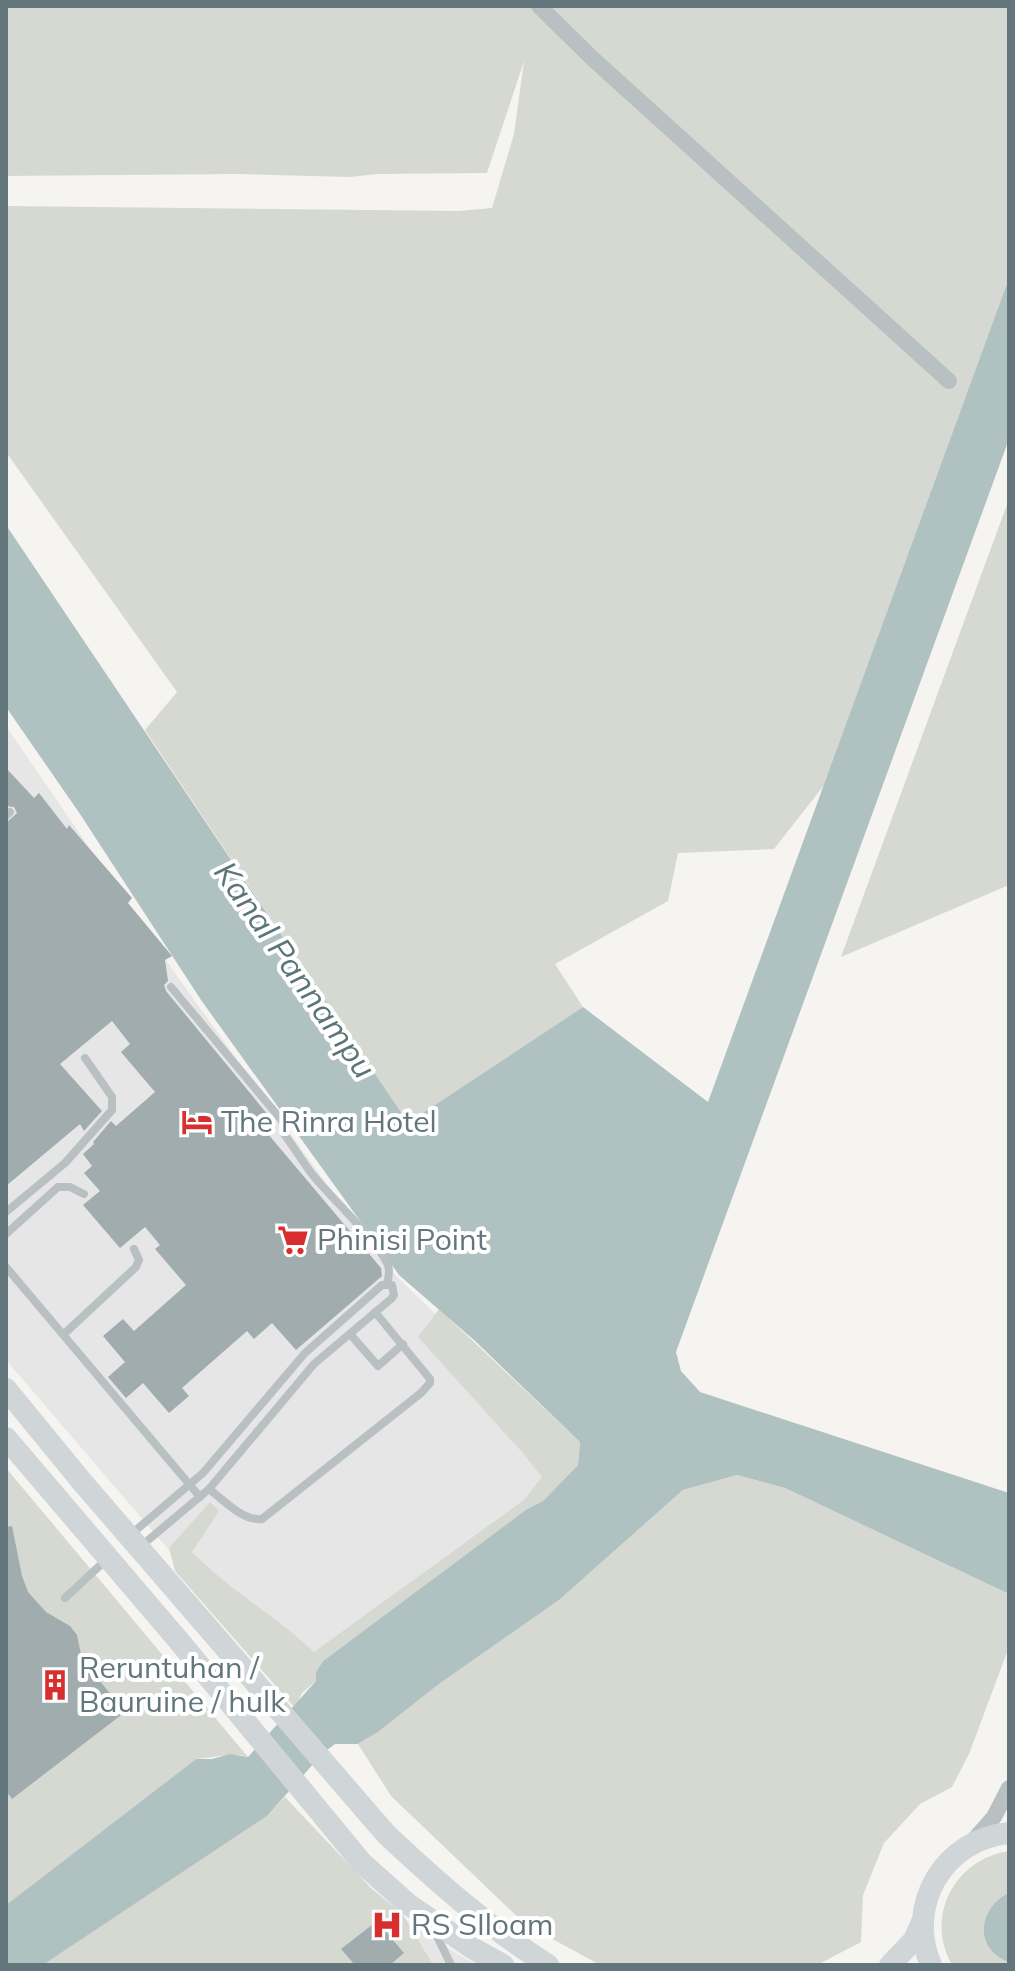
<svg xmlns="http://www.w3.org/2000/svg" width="1015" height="1971" font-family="Mulish,sans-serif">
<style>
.built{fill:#e5e6e5}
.green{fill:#d6d9d1}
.water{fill:#b0c1c2}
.building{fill:#a1acaf}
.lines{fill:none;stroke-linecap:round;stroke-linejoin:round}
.lane{stroke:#b9c0c1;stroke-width:8}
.street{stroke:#b9c0c1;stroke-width:16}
.secondary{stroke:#d0d6d8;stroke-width:22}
.labels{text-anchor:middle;stroke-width:8;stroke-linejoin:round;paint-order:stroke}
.poi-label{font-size:30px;fill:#62767b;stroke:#fff;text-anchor:start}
.water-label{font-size:32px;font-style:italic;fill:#5c7677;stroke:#fff}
</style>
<rect width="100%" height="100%" fill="#f5f4f1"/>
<g class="built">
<path d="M 6,726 L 177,976 L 384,1264 L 531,1407 L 561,1475 L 292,1682 L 216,1605 L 6,1360 Z"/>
<path d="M 384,1905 L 454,1952 L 477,1965 L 353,1965 Z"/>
</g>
<g class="green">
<path d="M 6,6 L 1009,6 L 1009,278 L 825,784 L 774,849 L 678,853 L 668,901 L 555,964 L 583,1007 L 408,1124 L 145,730 L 177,692 L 6,452 L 6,206 L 459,211 L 492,208 L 514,134 L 524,61 L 487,173 L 378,174 L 350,177 L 238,174 L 6,176 Z"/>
<path d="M 1009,499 L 1009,885 L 841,957 Z"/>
<path d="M 439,1309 L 580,1442 L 578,1465 L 543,1501 L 527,1509 L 323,1661 L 316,1672 L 316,1681 L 302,1693 L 295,1708 L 175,1571 L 169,1548 L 210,1502 L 219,1511 L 192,1552 C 229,1590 276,1616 314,1652 L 524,1500 L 542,1477 L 523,1453 L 418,1337 Z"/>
<path d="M 6,1468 L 248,1757 C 233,1752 213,1758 196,1759 L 6,1905 Z"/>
<path d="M 737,1475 L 785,1488 L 1009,1594 L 1009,1647 L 969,1754 L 952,1787 L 920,1804 L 884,1843 L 863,1895 L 861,1942 L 817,1965 L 600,1965 L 525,1924 L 391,1796 L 358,1744 L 378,1732 L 439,1684 L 559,1600 L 683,1490 Z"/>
<path d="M 285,1797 L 372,1889 L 402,1913 L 433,1965 L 43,1965 L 267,1816 Z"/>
<path d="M 1009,1851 L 1009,1965 L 952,1965 C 924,1916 955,1859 1009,1851 Z"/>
</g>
<g class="water">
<path d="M 1009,278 L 1009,439 L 676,1352 L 681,1371 L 700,1392 L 1009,1493 L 1009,1594 L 785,1488 L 737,1475 L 683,1490 L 559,1600 L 439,1684 L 378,1732 L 358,1744 L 335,1744 L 323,1753 L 267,1816 L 43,1965 L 6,1965 L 6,1905 L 196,1759 L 212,1759 L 230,1754 L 248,1757 L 316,1681 L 316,1672 L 323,1661 L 527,1509 L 543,1501 L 578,1465 L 580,1442 L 474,1340 L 399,1275 L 201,1000 L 80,814 L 6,707 L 6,525 L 408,1123 L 583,1007 L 708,1102 Z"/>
<path d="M 1009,1893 L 1009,1962 C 973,1949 978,1908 1009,1893 Z"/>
</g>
<g class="building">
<path d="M 6,768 L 34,798 L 39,793 L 67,829 L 69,825 L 132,898 L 128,903 L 172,956 L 165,960 L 168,981 L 164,985 L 166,991 L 273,1121 L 268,1134 L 381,1268 L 382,1276 L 296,1350 L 272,1323 L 254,1339 L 247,1331 L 182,1388 L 189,1396 L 169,1413 L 143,1383 L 126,1398 L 108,1377 L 125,1362 L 103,1336 L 123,1319 L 134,1331 L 186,1285 L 155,1249 L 160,1245 L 145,1227 L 120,1248 L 83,1205 L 100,1191 L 84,1173 L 92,1166 L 83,1154 L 94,1144 L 93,1142 L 111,1121 L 116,1126 L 155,1092 L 121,1052 L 130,1044 L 112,1021 L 60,1064 L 102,1111 L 84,1131 L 80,1124 L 6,1186 L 6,823 L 17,813 L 14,807 L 6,806 Z"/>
<path d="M 12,1526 L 22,1576 L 28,1592 L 46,1612 L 70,1626 L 77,1635 L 82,1659 L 125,1712 L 12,1799 L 6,1791 L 6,1527 Z"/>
<path d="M 377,1921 L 404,1953 L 390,1965 L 355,1965 L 341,1949 Z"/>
</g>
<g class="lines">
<g class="lane">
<path d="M 6,816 L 10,812"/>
<path d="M 171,987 L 284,1123 L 284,1134 C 294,1147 302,1161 312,1174 C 332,1199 376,1239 388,1265 C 390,1272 389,1277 387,1283"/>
<path d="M 6,1212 L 65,1163 L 112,1110 L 112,1097 L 85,1058"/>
<path d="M 6,1234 L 58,1187 L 70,1187 L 84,1194"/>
<path d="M 6,1267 L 200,1497"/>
<path d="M 64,1334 L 136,1267 L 139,1260 L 134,1249"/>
<path d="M 350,1334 L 378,1366 L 403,1344"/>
<path d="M 209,1489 C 224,1500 242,1521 262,1519 L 421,1393 L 430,1383 L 430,1379 L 375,1312"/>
<path d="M 129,1536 L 203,1473 L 305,1353 L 382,1285 L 392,1285 L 394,1295 L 391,1299 L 314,1364 L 209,1489 L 140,1547"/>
<path d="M 65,1598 L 108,1558"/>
<path d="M 434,1930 L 451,1965"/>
</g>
<g class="street">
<path d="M 539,6 L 592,58 L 949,381"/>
<path d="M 972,1842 L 994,1817 L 1009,1788"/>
</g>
<g class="secondary">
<path d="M 6,1389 L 83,1483 L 386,1834 C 437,1882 488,1927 548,1965"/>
<path d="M 6,1438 L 179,1641 L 362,1863 L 408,1904 L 472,1948 L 503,1965"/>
<path d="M 890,1965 L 914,1940 L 922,1922"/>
<path d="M 931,1965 C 905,1905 944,1839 1009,1833"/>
</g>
</g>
<defs>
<symbol id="hotel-bare" viewBox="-9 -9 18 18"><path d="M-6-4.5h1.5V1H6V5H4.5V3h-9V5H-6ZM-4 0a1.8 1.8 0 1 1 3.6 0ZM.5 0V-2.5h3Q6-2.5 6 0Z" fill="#d82e2f" stroke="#fff" stroke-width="2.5" paint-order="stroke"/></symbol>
<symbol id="supermarket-bare" viewBox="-9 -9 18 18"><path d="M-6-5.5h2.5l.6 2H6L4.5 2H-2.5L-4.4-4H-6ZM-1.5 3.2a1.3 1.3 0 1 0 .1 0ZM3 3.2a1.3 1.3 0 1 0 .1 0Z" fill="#d82e2f" stroke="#fff" stroke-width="2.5" paint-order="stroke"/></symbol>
<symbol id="building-bare" viewBox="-9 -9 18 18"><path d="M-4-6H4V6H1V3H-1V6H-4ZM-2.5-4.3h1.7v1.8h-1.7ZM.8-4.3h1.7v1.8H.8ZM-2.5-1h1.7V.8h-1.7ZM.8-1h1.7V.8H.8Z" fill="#d82e2f" stroke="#fff" stroke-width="2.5" paint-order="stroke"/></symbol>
<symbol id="hospital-bare" viewBox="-9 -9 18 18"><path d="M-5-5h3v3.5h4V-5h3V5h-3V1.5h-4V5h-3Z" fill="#d82e2f" stroke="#fff" stroke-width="2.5" paint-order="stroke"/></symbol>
</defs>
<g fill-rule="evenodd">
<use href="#hotel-bare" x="175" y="1100" width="44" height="44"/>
<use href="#supermarket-bare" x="271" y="1218" width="44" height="44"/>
<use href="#building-bare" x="33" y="1663" width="44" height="44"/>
<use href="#hospital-bare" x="365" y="1903" width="44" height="44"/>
</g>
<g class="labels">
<g class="poi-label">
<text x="221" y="1132">The Rinra Hotel</text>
<text x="317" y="1250">Phinisi Point</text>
<text x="79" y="1678">Reruntuhan /<tspan x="79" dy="34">Bauruine / hulk</tspan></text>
<text x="411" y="1935">RS SIloam</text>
</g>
<g class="water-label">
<text transform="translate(295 970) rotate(55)" y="11">Kanal Pannampu</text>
</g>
</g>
<rect width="1015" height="1971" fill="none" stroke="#62767b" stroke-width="16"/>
</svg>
